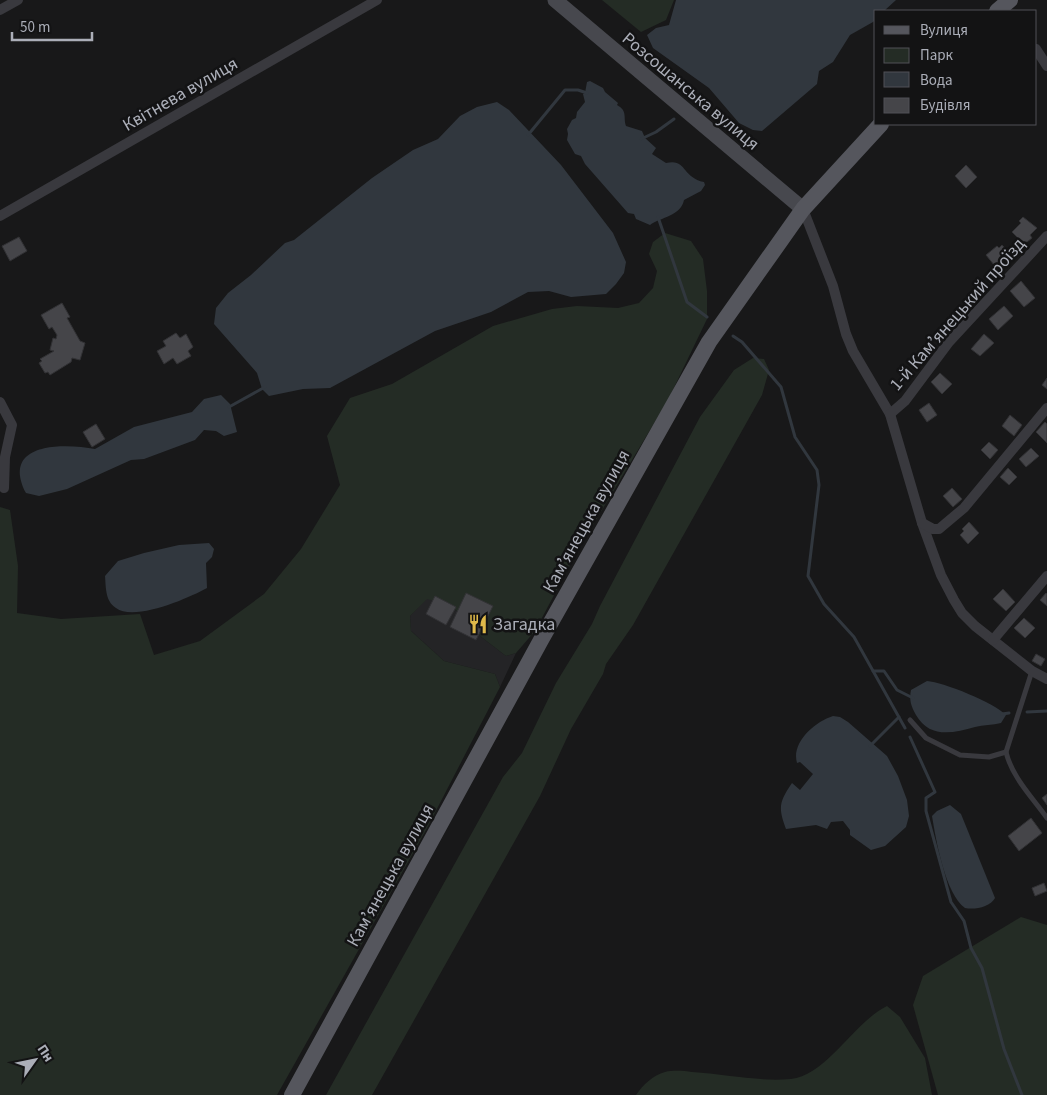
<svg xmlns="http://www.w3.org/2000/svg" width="1047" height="1095" font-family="'Source Sans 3',sans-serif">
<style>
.built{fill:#242426}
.green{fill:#242c25}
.water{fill:#31373e}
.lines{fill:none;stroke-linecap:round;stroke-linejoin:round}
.stream{stroke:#31373e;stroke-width:3}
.building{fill:#454549;stroke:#323235}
.lane{stroke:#39393e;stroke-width:5}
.street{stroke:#39393e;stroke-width:10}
.secondary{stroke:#47484e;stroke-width:15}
.primary{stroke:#55565d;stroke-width:16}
.labels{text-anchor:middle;stroke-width:5;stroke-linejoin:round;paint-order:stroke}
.street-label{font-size:18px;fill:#abaeb8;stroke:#131314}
.poi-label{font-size:18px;fill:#abaeb8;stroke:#131314;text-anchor:start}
</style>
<rect width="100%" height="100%" fill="#181819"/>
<path class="built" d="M 427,598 L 446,604 L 468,618 L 480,636 L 506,656 L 516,653 L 500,687 L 495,674 L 444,661 L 411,631 L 410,616 Z"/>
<g class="green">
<path d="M 602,0 L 674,0 L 666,20 L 641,32 Z"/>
<path d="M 665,233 L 691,241 L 703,259 L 707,291 L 707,319 L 668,400 L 578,550 L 535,631 L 516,653 L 506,656 L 480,636 L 468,618 L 446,604 L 427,599 L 410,616 L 411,631 L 444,661 L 495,674 L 500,687 L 426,830 L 277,1095 L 0,1095 L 0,507 L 10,510 L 18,566 L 17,613 L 61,619 L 140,614 L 154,655 L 200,641 L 264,594 L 301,549 L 340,485 L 327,436 L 350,398 L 392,384 L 493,326 L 552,309 L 577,306 L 618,308 L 639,303 L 653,288 L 657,271 L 649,254 L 653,242 Z"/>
<path d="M 753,358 L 764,359 L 769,370 L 762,395 L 633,625 L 606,664 L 603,674 L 571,729 L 540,796 L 372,1095 L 326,1095 L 503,777 L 522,753 L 556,683 L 592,624 L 600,606 L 700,417 L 734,370 Z"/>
<path d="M 1021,917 L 1047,925 L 1047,1095 L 938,1095 L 913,1005 L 923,976 Z"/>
<path d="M 887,1006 L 900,1017 L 925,1058 L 932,1095 L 636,1095 C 643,1085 653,1075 665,1072 C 674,1070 684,1071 692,1072 C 725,1074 758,1082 791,1079 C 827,1075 854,1022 887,1006 Z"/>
</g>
<g class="water">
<path d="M 676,0 L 896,0 L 884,11 L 876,11 L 876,19 L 873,22 L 850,35 L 833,62 L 819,71 L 817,84 L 762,131 L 753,130 L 739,123 L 709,88 L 653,48 L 647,35 L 656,28 L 669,25 Z"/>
<path d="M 590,81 L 603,88 L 605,92 L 618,103 L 617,105 C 628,111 623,117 626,126 L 642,131 L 645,138 L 656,148 L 652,154 L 666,163 C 687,158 681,177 704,182 L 705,185 L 701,191 L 684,200 C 681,216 661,217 650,225 L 636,219 L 634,214 L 628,213 L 585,164 L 581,156 L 575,154 L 567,140 L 568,134 L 567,129 L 572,120 L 576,118 L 577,112 L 585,102 L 583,94 L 585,93 L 587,82 Z"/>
<path d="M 497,102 L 509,110 L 561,165 L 613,233 L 626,262 L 624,273 L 616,284 L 606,294 L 571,297 L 549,291 L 528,292 L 491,312 L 435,331 L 330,388 L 303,389 L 269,396 L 262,389 L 257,373 L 214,324 L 216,308 L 228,293 L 251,275 L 285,243 L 294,240 L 372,178 L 413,150 L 438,139 L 460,116 L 477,107 Z"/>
<path d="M 221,395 L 230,404 L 237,432 L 224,436 L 216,431 L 204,430 L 195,440 L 144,459 L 131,460 L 67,489 L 39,496 L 26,493 C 0,442 64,443 95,449 L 134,427 L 192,412 L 204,399 Z"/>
<path d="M 209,543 L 214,549 L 212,557 L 206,563 L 207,588 C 189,598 134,622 116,608 C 105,601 106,587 105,576 L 118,561 L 144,553 L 179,545 Z"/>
<path d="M 927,681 C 943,682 995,703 1006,715 L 1001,723 C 993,725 983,725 975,727 C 953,733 930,739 916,715 C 911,706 909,700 911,690 Z"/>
<path d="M 833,716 L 840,717 L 848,722 L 887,756 L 898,776 L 907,800 L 909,816 L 906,827 L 885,846 L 871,850 L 850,835 L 850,830 L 843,821 L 831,822 L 827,829 L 816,825 L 786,829 C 778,808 779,802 792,783 L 800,790 L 813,774 L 800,762 L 797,763 C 791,743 814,722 833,716 Z"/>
<path d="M 950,805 L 961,814 L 995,898 C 990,907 975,910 965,908 C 945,894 936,840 932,816 L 937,811 Z"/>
</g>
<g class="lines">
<g class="stream">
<path d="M 528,135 L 565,90 L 578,90 L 587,93"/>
<path d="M 641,139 L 656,132 L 674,119"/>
<path d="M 658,217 L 687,302 L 707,317"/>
<path d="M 733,336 L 742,342 L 781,387 L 795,437 L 817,470 L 819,485 L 808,576 L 824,604 L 854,637 L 905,728"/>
<path d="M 229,407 L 265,387"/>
<path d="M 873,671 L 884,671 L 897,690 L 913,698"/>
<path d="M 1027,712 L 1047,711"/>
<path d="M 1002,714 L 1009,713"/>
<path d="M 910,737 L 935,792 L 926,798 L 926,811 L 951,902 L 964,921 L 971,948 L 982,968 L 1004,1049 L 1022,1095"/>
<path d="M 870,746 L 899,717"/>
</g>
</g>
<g class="building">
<path d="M 966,165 L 977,177 L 966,188 L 955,176 Z"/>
<path d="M 1023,217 L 1037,228 L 1030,235 L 1032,238 L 1027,242 L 1022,242 L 1012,232 L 1021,223 L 1019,221 Z"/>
<path d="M 19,237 L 27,251 L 10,261 L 2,246 Z"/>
<path d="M 1002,245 L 1009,253 L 1006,256 L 1011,262 L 999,271 L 986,255 L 997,246 L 999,248 Z"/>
<path d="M 1021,281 L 1035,298 L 1024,307 L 1010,291 Z"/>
<path d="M 62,303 L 70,317 L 67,318 L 80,341 L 85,343 L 80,360 L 72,358 L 71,362 L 50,375 L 48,372 L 45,373 L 39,363 L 42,361 L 40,359 L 54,351 L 50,350 L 53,338 L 56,339 L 57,335 L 52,327 L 49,329 L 41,315 Z"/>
<path d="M 1004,306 L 1013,316 L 998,330 L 989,319 Z"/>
<path d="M 176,333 L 180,338 L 186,334 L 193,347 L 188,351 L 191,356 L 177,364 L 173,358 L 164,364 L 157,351 L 166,346 L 163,341 Z"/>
<path d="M 984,334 L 994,343 L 980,356 L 971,349 Z"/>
<path d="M 940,373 L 952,384 L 942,394 L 931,382 Z"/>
<path d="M 1047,378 L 1047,389 L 1042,385 Z"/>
<path d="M 929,403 L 937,415 L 927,422 L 919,410 Z"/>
<path d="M 1010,415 L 1022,425 L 1014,436 L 1002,426 Z"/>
<path d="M 1045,422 L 1047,424 L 1047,443 L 1036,432 Z"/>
<path d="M 96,424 L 105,439 L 92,447 L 83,432 Z"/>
<path d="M 989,442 L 998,450 L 990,459 L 981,450 Z"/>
<path d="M 1031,448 L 1039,456 L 1026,467 L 1019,459 Z"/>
<path d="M 1008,468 L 1017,477 L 1009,485 L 1000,477 Z"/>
<path d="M 952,488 L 962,499 L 953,507 L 943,496 Z"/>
<path d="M 969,522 L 979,533 L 968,544 L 960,535 L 964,531 L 962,529 Z"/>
<path d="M 1003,589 L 1015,602 L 1006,611 L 993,599 Z"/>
<path d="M 466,593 L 493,606 L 476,640 L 450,627 Z"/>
<path d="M 1046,593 L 1047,594 L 1047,606 L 1040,600 Z"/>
<path d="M 435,596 L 456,607 L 446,625 L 426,614 Z"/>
<path d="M 1024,618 L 1035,628 L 1025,638 L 1014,628 Z"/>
<path d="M 1036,654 L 1045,659 L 1041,666 L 1032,661 Z"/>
<path d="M 1047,794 L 1047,805 L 1042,798 Z"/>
<path d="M 1031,818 L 1042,833 L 1019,851 L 1008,836 Z"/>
<path d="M 1044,883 L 1047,891 L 1035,896 L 1032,888 Z"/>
</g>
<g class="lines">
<g class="lane">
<path d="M 1032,671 L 1006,752 C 1012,777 1032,797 1047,818"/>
<path d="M 910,720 L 926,738 L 960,755 L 989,757 L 1006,752"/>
</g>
<g class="street">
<path d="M 0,10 L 18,0"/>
<path d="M 1036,49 L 1047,66"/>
<path d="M 803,209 L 833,286 L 846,334 L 853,351 L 890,414 L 922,523 L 941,575 L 954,600 L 962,613 L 975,626 L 1032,671 L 1047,679"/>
<path d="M 0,216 L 377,0"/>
<path d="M 0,402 L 12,425 L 5,457 L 4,488"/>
<path d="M 890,414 L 905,401 L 949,342 L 1047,236"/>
<path d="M 922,523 L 933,529 L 939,529 L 964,508 L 1047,408"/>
<path d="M 993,640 L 1047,576"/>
</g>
<path class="secondary" d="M 555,0 L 803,209"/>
<g class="primary">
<path d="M 997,11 L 1010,0"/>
<path d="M 292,1095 L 541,640 L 709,342 L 803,209 L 881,124"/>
</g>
</g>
<defs>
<symbol id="restaurant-bare" viewBox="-9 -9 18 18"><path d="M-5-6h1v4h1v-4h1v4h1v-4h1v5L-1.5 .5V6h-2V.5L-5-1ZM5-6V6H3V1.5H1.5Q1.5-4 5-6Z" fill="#dfb94a" stroke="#131314" stroke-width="2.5" paint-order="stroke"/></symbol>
</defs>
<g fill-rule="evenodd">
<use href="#restaurant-bare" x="464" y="610" width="28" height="28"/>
</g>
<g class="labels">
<g class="street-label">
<text transform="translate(691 91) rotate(40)" y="6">Розсошанська вулиця</text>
<text transform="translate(180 94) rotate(-30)" y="6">Квітнева вулиця</text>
<text transform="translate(957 314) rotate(-49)" y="6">1-й Камʼянецький проїзд</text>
<text transform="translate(586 521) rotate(-61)" y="6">Камʼянецька вулиця</text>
<text transform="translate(390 875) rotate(-61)" y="6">Камʼянецька вулиця</text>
</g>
<g class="poi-label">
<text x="493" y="630">Загадка</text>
</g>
</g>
<rect x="874" y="10" width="162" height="115" fill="#131314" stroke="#505156"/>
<rect x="884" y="26" width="25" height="8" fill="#55565d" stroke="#505156"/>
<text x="920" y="35" font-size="15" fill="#abaeb8">Вулиця</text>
<rect x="884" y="48" width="25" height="15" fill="#242c25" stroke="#505156"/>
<text x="920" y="60" font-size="15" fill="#abaeb8">Парк</text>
<rect x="884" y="72" width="25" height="15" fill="#31373e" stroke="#505156"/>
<text x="920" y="85" font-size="15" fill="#abaeb8">Вода</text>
<rect x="884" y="98" width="25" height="15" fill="#454549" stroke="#505156"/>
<text x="920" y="110" font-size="15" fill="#abaeb8">Будівля</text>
<g transform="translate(35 1060) rotate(57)" stroke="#131314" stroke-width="4" paint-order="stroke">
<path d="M0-4L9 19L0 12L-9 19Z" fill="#abaeb8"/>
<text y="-8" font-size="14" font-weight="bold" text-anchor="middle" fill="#abaeb8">Пн</text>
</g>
<path d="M12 32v8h80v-8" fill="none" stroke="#abaeb8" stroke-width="2.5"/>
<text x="20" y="32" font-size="15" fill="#abaeb8" stroke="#131314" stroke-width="4" paint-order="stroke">50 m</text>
</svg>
